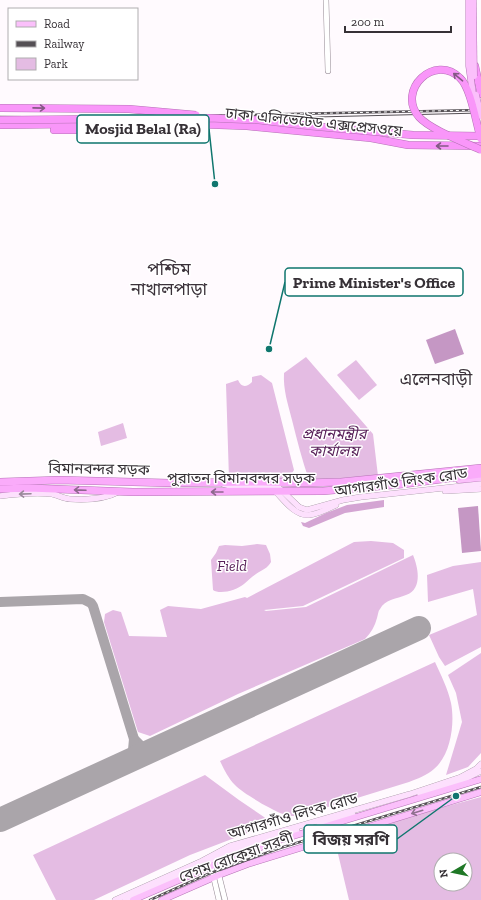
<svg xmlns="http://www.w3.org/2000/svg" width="481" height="900" font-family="'Zilla Slab','Noto Sans Bengali',serif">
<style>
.green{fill:#e4bce3;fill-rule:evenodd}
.forest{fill:#d4a5d3}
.water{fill:#c597c4}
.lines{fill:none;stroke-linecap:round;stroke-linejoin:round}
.taxiway{stroke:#aaa5aa;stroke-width:10}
.runway{stroke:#aaa5aa;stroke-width:24}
.tertiary-casing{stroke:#968b95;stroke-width:6}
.secondary-casing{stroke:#968b95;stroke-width:6}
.primary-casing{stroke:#b573b5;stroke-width:7}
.trunk-casing{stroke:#b573b5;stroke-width:8}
.motorway-casing{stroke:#b573b5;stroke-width:8}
.tertiary{stroke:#fff;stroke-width:5}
.secondary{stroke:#fde0fd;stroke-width:5.5}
.primary{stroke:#fbc0fb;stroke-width:6}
.trunk{stroke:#faabfa;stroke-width:7}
.motorway{stroke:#f996f9;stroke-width:7}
.tram{stroke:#555055;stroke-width:1}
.rail-casing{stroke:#555055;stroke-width:2.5}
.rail{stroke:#fff;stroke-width:1;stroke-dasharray:3;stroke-linecap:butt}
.primary-bridge-casing{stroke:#b573b5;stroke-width:7;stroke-linecap:butt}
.motorway-bridge-casing{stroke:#b573b5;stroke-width:8;stroke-linecap:butt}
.primary-bridge{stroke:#fbc0fb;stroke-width:6}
.motorway-bridge{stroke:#f996f9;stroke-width:7}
.oneway{stroke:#845984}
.oneway2{stroke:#8e688e}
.oneway3{stroke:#9a889a}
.oneway4{stroke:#8f718f}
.labels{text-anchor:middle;stroke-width:3;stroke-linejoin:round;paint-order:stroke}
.street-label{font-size:15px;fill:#363136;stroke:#fff}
.park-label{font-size:15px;font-style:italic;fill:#59225a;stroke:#fff}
.quarter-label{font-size:17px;fill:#3b313a;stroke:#fff}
.leader{fill:none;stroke:#0f766e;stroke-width:1.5}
.callout-dot{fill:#0f766e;stroke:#fff;stroke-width:1.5}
.callout{fill:#fff;stroke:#0f766e;stroke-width:1.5}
.callout-label{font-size:16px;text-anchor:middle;font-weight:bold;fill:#363136}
</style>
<rect width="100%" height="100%" fill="#fffafe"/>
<g class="green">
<path d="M 306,357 L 373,434 L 378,476 L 309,480 C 302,460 297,440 292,420 C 288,404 283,390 284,373 Z"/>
<path d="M 356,360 L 377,385 L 359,400 L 337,375 Z"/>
<path d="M 261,375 L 272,383 L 294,470 L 287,481 L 229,479 L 226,384 L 238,380 C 241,387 246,388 252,382 L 252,377 Z"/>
<path d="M 123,423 L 127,438 L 101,446 L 98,432 Z"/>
<path d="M 371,541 L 393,543 L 404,550 L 404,558 L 303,606 L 264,610 L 266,611 L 306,607 L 413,555 C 418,567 423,589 406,595 C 397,599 385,599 380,609 C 378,611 378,615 377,618 C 375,626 371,633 365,639 L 238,694 L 150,736 L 138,732 L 104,622 L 105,614 L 113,610 L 121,612 L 129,636 L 167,637 L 160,610 L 168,606 L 201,609 L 245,597 L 247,598 L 354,542 Z"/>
<path d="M 257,544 L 266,545 L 270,554 L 271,562 C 268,568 262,570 256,574 C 251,577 248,581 244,584 C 237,590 220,595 213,590 L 211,560 L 216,553 L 219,546 L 225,545 L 242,546 Z"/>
<path d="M 481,562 L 481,647 L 445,666 L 439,657 L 429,635 L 477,615 L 473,589 L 428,602 L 427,575 L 453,566 Z"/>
<path d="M 481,653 L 481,753 L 468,767 L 446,775 L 462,722 L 456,693 L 448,675 Z"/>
<path d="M 435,662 C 441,675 448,689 451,703 C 455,723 451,755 434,769 C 427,775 417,779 409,782 L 302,815 C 295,816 289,817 283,814 C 270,809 244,794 235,785 C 228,778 224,769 220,761 Z"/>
<path d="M 205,775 L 239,800 L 264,817 L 271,824 L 190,855 L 94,900 L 56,900 L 33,855 Z"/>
<path d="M 481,797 L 481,900 L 349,900 L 334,837 ZM 441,860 L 465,860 L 465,884 L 441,884 Z"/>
</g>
<path class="forest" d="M 384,500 L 384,507 L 345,513 L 309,528 L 303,526 L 301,522 L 305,523 L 326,513 L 347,505 Z"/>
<g class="water">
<path d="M 455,329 L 464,354 L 435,364 L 426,340 Z"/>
<path d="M 478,506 L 481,551 L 462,553 L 458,508 Z"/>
</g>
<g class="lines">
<g class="taxiway">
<path d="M 0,602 L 83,599 L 91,603 L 93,606 L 134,739 L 142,747 L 152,750"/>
<path d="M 127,762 L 133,750 L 134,739"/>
</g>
<path class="runway" d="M 0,820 L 419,628"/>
<defs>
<g id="tertiary">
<path d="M 326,0 L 328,71"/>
<path d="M 216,864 L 225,900"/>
<path d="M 211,866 L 219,900"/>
</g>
<g id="secondary">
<path d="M 223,484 L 231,486 L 270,486 L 278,487 L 299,507 L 307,510 L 343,500 L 361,497 L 481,484"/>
<path d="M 445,491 L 481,489"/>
<path d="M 276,492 C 284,500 295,516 309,515 C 318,514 328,509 336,505"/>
<path d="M 0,496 C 16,494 36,492 52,494 C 58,495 64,499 70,499 C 85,500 105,499 118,492"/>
<path d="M 420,794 L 459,782 L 481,771"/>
<path d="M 319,825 L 353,815"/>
<path d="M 115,900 L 202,861 L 230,846 L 410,794 L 461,777 L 476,769 L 481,764"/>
<path d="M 125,900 L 205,864 L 221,854 L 251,844 L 297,831"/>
</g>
<g id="primary">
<path d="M 459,480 L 481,478"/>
<path d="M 133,900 L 216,864 L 277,841 L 481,779"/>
<path d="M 162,900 L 219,875 L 248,864 L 481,792"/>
</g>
<g id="trunk">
<path d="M 0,482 L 59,480 L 170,483 L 264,482 L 305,483 L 341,482 L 481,468"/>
<path d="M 0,489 L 29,488 L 133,492 L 323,491 L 404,484 L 481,474"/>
</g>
<g id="motorway">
<path d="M 475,66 L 481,94"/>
<path d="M 0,125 L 165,123 L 247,126 L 371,138 L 408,145 L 481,146"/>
<path d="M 54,130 L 100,130 L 136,128"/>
</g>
</defs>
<use href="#tertiary" class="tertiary-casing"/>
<use href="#secondary" class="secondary-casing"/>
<use href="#primary" class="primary-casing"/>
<use href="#trunk" class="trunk-casing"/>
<use href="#motorway" class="motorway-casing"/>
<use href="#tertiary" class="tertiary"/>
<use href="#secondary" class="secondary"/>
<use href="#primary" class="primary"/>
<use href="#trunk" class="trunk"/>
<use href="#motorway" class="motorway"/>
<path class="tram" d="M 0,120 L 275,118 L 481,113"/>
<defs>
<g id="rail">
<path d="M 0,117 L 94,118 L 481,110"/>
<path d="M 150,900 L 208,874 L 280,848 L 481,787"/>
</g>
</defs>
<use href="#rail" class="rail-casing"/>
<use href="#rail" class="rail"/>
<defs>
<g id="primary-bridge">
<path d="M 469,0 L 469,66 L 474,101"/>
<path d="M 473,0 L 474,76"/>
<path d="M 476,95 L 481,116"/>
</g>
<g id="motorway-bridge">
<path d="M 0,108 L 129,109 L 196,115"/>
<path d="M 0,120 L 209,118 L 259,120 L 311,126 L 413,135 L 481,136"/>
<path d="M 481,139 C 476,123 471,88 460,78 C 435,53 396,90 419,117 C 431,130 464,142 481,150"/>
</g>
</defs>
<use href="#primary-bridge" class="primary-bridge-casing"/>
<use href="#motorway-bridge" class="motorway-bridge-casing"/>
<use href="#primary-bridge" class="primary-bridge"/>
<use href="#motorway-bridge" class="motorway-bridge"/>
</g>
<defs><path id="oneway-shaft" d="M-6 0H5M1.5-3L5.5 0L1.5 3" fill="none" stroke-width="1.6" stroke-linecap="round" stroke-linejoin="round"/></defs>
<g class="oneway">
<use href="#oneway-shaft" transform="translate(458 77) rotate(-140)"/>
<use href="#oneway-shaft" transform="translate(39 108) rotate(1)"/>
<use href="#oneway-shaft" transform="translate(442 146) rotate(180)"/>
</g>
<g class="oneway2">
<use href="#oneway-shaft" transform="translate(80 490) rotate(-178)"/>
<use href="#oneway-shaft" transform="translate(217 492) rotate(180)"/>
</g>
<use class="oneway3" href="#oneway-shaft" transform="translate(25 494) rotate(178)"/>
<use class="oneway4" href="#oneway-shaft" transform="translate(417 812) rotate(163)"/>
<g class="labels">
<g class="street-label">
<text transform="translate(314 122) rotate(6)" y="5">ঢাকা এলিভেটেড এক্সপ্রেসওয়ে</text>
<text transform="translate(99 469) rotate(1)" y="5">বিমানবন্দর সড়ক</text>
<text x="241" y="483">পুরাতন বিমানবন্দর সড়ক</text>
<text transform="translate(401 482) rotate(-8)" y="5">আগারগাঁও লিংক রোড</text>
<text transform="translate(293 816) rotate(-16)" y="5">আগারগাঁও লিংক রোড</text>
<text transform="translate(236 857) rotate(-20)" y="5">বেগম রোকেয়া সরণী</text>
</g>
<g class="park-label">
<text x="334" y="439">প্রধানমন্ত্রীর<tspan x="334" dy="17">কার্যালয়</tspan></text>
<text x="232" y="571">Field</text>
</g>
<g class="quarter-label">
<text x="169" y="275">পশ্চিম<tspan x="169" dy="20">নাখালপাড়া</tspan></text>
<text x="436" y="385">এলেনবাড়ী</text>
</g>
</g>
<path class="leader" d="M215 184L209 129M269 349L285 282M456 796L397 839"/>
<g class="callout-dot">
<circle cx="215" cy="184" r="4"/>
<circle cx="269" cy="349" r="4"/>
<circle cx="456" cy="796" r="4"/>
</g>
<g class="callout">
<rect x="77" y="115" width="132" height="28" rx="4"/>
<rect x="285" y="268" width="178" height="28" rx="4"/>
<rect x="304" y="825" width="93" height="28" rx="4"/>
</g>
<g class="callout-label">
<text x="143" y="134">Mosjid Belal (Ra)</text>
<text x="374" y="288">Prime Minister's Office</text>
<text x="351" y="845">বিজয় সরণি</text>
</g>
<rect x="8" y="8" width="130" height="72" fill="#ffffff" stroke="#afadaf"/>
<rect x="16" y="21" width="20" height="6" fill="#fbc0fb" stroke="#afadaf"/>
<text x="44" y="28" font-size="12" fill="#363136">Road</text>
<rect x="16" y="41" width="20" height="6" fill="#555055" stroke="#afadaf"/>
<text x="44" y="48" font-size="12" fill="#363136">Railway</text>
<rect x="16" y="58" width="20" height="12" fill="#e4bce3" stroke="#afadaf"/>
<text x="44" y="68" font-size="12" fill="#363136">Park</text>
<g transform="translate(453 872) rotate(261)"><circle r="19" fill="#ffffff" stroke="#afadaf"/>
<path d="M0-3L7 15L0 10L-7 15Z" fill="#1f7826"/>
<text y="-6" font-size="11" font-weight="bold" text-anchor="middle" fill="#363136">N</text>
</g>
<path d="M345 26v6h106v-6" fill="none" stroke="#363136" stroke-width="2"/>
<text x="351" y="26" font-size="12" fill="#363136" stroke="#ffffff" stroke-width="3" paint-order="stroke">200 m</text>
</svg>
